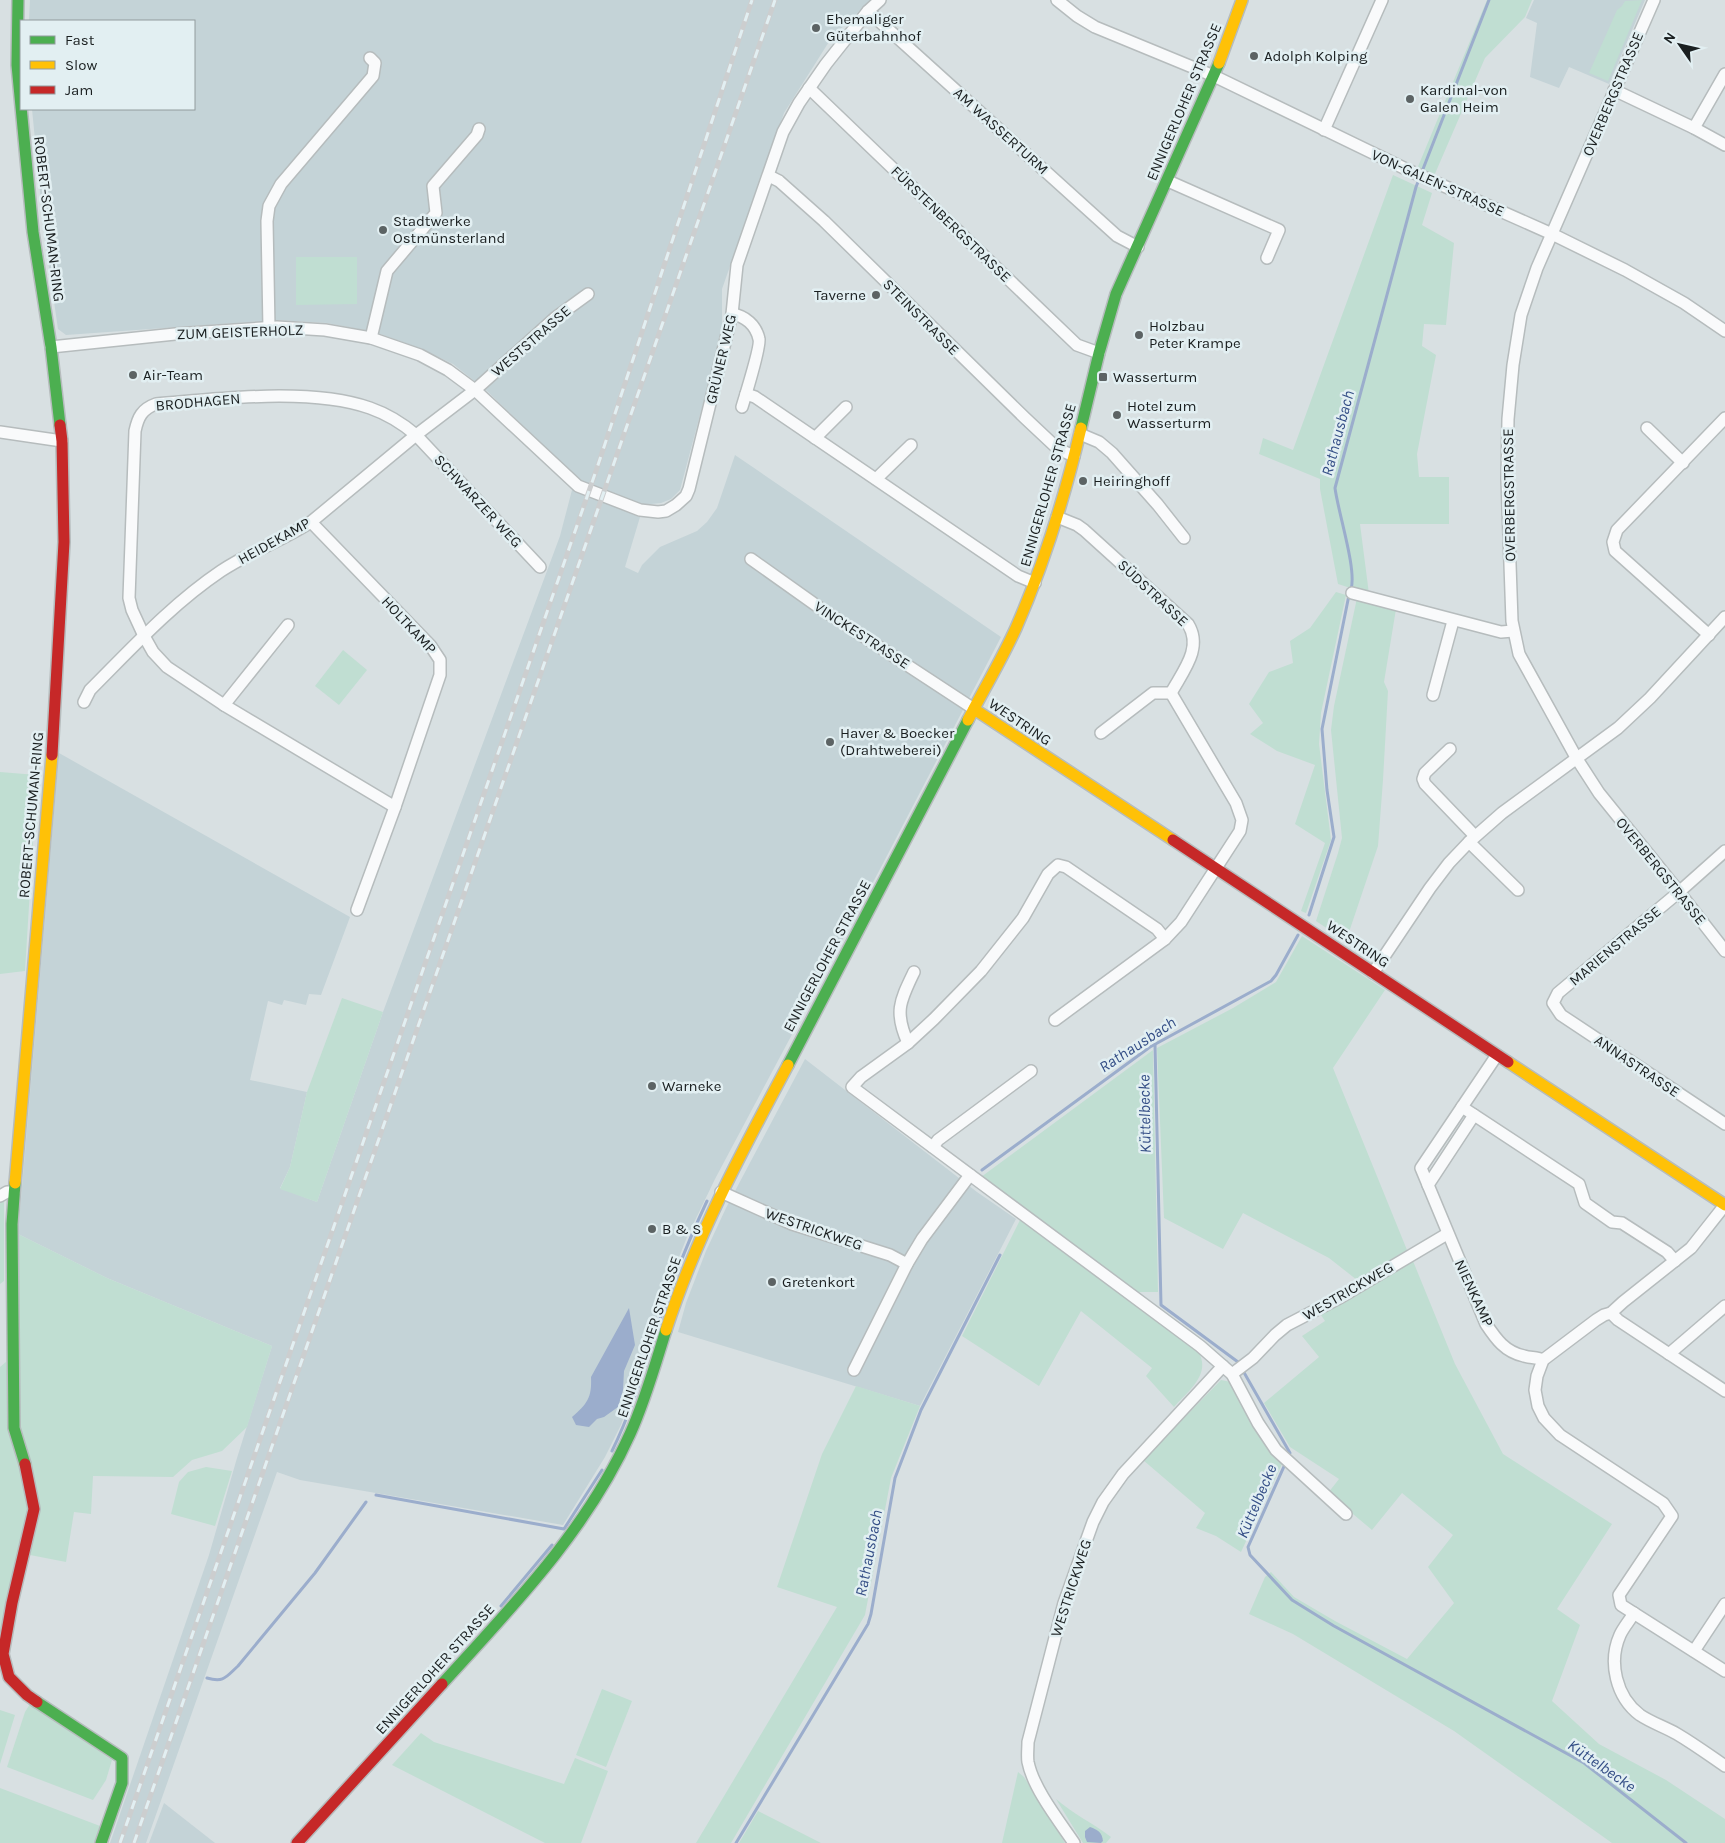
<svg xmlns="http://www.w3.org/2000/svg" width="1725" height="1843" font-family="Karla,sans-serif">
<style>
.built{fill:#c4d3d7}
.green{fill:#c0ded2}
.water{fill:#9badcc}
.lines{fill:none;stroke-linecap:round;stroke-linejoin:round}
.stream{stroke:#9badcc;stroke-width:3}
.street-casing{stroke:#b6bcbd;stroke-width:14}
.fast-casing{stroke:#b6bcbd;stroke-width:14}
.slow-casing{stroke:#b6bcbd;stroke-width:14}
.jam-casing{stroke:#b6bcbd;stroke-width:14}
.street{stroke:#f9fafb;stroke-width:11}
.fast{stroke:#4caf50;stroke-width:11}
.slow{stroke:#ffc107;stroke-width:11}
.jam{stroke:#c62828;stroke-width:11}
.rail-casing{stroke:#cccecf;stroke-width:5}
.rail{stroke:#e2eff2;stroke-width:3;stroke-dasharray:9;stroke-linecap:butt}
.poi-dot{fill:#5c6364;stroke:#e2eff2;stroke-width:2}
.labels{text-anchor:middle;stroke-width:5;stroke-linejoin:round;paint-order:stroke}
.poi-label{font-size:15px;fill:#1a1f20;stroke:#e2eff2;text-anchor:start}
.street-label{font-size:15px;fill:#1a1f20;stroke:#e2eff2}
.water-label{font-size:16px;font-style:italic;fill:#344e86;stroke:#e2eff2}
</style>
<rect width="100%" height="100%" fill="#d8e0e2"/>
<g class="built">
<path d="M 30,0 L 871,0 L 832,37 L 784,113 L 722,289 L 722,332 L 680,490 L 671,499 L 661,503 L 641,505 L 581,482 L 487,391 L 453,364 L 422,349 L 375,332 L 327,323 L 277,320 L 66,335 L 58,329 L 44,233 L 32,109 L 194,109 L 194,21 L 29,21 Z"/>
<path d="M 1534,0 L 1645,0 L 1609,84 L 1569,67 L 1559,88 L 1530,77 L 1537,23 L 1526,18 Z"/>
<path d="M 735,455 L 1001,637 L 879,871 L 715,1179 L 687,1237 L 665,1292 L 621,1425 L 605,1457 L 563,1525 L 300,1480 L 277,1472 L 146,1843 L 110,1843 L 209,1555 L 237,1458 L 272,1346 L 107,1278 L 18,1234 L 59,753 L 350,917 L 321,995 L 309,994 L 306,1005 L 284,1000 L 282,1005 L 268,1001 L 250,1080 L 307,1092 L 290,1167 L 280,1188 L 317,1202 L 383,1012 L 560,536 L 572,490 L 640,517 L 625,567 L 638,573 L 642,565 L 660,547 L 697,531 L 707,522 L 717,508 Z"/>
<path d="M 805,1059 L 977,1192 L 1016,1219 L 920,1406 L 678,1332 L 686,1303 L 706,1251 L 726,1208 Z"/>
<path d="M 164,1803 L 215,1843 L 149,1843 Z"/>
</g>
<g class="green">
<path d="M 1487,0 L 1532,0 L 1525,17 L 1485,58 L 1434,176 L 1417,169 Z"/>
<path d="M 1642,0 L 1608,81 L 1589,73 L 1617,10 L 1622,6 L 1625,1 Z"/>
<path d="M 1393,175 L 1432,193 L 1422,225 L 1454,243 L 1446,325 L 1424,324 L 1422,346 L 1436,355 L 1417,454 L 1419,477 L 1449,477 L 1449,524 L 1360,524 L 1369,594 L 1338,584 L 1320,489 L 1320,479 L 1259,454 L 1263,438 L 1293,450 Z"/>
<path d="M 296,257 L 357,257 L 357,304 L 296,305 Z"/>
<path d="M 1336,592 L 1346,595 L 1321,713 L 1319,744 L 1331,840 L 1306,913 L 1301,911 L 1325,843 L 1295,824 L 1315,765 L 1277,751 L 1250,734 L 1263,723 L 1249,704 L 1269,672 L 1293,663 L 1290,641 L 1310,628 Z"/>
<path d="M 1357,598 L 1396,609 L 1384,682 L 1388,691 L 1383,780 L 1378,846 L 1346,941 L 1316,921 L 1338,853 L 1342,838 L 1331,730 L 1334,706 Z"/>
<path d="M 343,650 L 367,670 L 339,705 L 315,686 Z"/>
<path d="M 0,772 L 37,775 L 25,971 L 0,974 Z"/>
<path d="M 1302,936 L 1385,990 L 1333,1068 L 1407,1250 L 1357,1280 L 1329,1258 L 1243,1213 L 1223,1249 L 1164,1218 L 1157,1048 L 1233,1008 L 1276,982 Z"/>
<path d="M 342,998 L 383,1012 L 317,1202 L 280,1189 L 290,1167 L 307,1092 Z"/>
<path d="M 1153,1050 L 1158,1292 L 1138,1292 L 1129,1287 L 981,1177 Z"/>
<path d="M 4,1199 L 4,1281 L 0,1284 L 0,1201 Z"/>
<path d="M 1020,1220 L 1199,1353 C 1211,1375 1187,1392 1174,1407 L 1146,1376 L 1152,1368 L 1081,1311 L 1039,1386 L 962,1336 Z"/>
<path d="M 18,1234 L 107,1278 L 272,1346 L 247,1427 L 222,1451 L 192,1460 L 173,1477 L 93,1476 L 91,1514 L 74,1512 L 66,1562 L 30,1555 L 40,1505 L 19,1426 Z"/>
<path d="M 1413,1261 L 1455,1364 L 1503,1454 L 1612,1524 L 1557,1609 L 1580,1625 L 1552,1701 L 1599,1744 L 1666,1780 L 1725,1819 L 1725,1843 L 1612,1843 L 1454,1731 L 1293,1634 L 1249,1614 L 1265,1577 L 1271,1572 L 1294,1597 L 1335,1621 L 1407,1659 L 1454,1603 L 1428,1567 L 1453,1535 L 1402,1493 L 1372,1530 L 1328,1493 L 1339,1479 L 1290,1447 L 1264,1403 L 1319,1357 L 1302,1336 L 1325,1321 L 1321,1315 Z"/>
<path d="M 6,1362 L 14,1444 L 28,1508 L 0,1637 L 0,1367 Z"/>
<path d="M 1221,1380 L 1231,1382 L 1265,1443 L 1282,1464 L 1241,1552 L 1216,1536 L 1196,1528 L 1205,1513 L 1143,1460 Z"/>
<path d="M 856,1386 L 920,1406 L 891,1478 L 865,1615 L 731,1843 L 696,1843 L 837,1607 L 777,1587 L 822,1454 Z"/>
<path d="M 206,1467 L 232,1471 L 215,1526 L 171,1514 L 179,1482 L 188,1472 Z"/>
<path d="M 602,1689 L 632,1701 L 606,1767 L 576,1755 Z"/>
<path d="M 30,1704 L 112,1760 L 106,1780 L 93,1800 L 7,1767 L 25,1712 Z"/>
<path d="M 0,1710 L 15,1715 L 0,1764 Z"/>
<path d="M 421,1733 L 434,1742 L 564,1784 L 575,1758 L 608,1771 L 581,1843 L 545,1843 L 392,1765 Z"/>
<path d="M 1018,1772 L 1024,1777 L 1065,1843 L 1002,1843 Z"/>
<path d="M 0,1788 L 100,1826 L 94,1843 L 0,1843 Z"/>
<path d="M 1056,1799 C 1073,1814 1093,1823 1111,1837 L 1106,1843 L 1083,1843 Z"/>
<path d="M 758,1811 L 821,1843 L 739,1843 Z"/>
</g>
<g class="water">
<path d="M 629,1308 L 635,1345 L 624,1371 L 623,1390 L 618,1407 L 604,1417 L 597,1419 L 589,1427 L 576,1425 L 572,1417 C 587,1404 592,1398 591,1377 Z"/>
<path d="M 1090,1827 C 1098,1830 1102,1832 1103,1841 L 1101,1843 L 1087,1842 L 1085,1837 L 1085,1831 Z"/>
</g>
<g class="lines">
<g class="stream">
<path d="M 1351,589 C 1357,570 1338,512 1335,488 L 1416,187 L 1489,0"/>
<path d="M 1309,915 L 1334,837 L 1327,790 L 1322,729 L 1349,595"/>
<path d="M 1155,1045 L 1161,1305 L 1238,1362 L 1290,1453 L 1248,1547 L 1250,1555 L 1292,1600 L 1334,1626 L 1584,1763 L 1686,1843"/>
<path d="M 982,1170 L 1150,1047 L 1271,981 L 1276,975 L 1298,935"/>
<path d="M 612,1451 C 637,1400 650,1346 669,1293 C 680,1262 693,1231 707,1201"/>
<path d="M 376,1495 L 564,1529 L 602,1470"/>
<path d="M 501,1606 L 552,1545"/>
<path d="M 207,1678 C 224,1683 226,1677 238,1666 L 315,1573 L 366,1502"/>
<path d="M 736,1843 L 868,1624 L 871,1614 L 895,1478 L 921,1410 L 1000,1255"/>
</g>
<defs>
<g id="street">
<path d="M 1057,0 L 1077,16 L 1095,27 L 1214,76 L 1410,171 L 1552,234 L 1625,270 L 1684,303 L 1725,331"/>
<path d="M 1654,0 L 1537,268 L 1521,315 L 1513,365 L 1508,419 L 1507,479 L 1512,621 L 1519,654 L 1577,759 L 1599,793 L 1679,892 L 1725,951"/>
<path d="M 868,11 L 1117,236 L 1138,247"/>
<path d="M 809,88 L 1077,345 L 1099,353"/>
<path d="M 1614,90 L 1694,128 L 1725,145"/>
<path d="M 1694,128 L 1725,74"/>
<path d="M 1324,130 L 1382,0"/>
<path d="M 769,176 L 779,181 L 824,221 L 1025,418 L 1058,449 L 1074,456"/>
<path d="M 1168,181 L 1279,230 L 1267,258"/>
<path d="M 732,314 C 745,316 756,325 759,339 C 761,346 745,397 742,407"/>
<path d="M 269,328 L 267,221 L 269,206 L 281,184 L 373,76 L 375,63 L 370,58"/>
<path d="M 371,338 L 387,271 L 436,213 L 433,186 L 477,135 L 479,129"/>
<path d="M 51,347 L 175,334 L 277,327 L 325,330 L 371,338 L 420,355 L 448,370 L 475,390 L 578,486 L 640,510 L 658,512 L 666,511 L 676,505 L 686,496 L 689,489 L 732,314 L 737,265 L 783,132 L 799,103 L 826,64 L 868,11 L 880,0"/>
<path d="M 746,394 L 755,397 L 1018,576 L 1035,583"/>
<path d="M 1647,428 L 1683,463"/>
<path d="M 0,432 L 62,441"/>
<path d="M 1080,434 L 1099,442 L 1112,453 L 1158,505 L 1184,538"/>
<path d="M 815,438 L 846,407"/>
<path d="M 876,479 L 911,445"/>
<path d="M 1057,517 L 1077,525 L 1084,530 L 1188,624 C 1203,648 1183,671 1171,693"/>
<path d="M 311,522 L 430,645 L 440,660 L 440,675 L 395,807 L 357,910"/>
<path d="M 751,559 L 820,608 L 974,709"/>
<path d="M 1352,593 L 1501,632 L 1513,631"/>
<path d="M 1709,635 L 1615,551 L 1613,542 L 1617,530 L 1725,418"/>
<path d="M 1433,695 L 1453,621"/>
<path d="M 84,702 L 90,690 C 132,648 172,604 221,571 C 249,552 282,541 311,522 L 416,435 L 475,390 L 555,318 L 588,294"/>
<path d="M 224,705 L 288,625"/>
<path d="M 1101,733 L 1153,693 L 1171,693"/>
<path d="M 1450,749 L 1425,773 L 1423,779 L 1425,784 L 1475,836"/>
<path d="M 395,807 L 224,705 L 167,667 L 153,652 L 144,636 L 132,610 L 129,598 L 135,431 C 138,417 142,409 156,404 C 219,399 310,387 370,408 C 387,414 402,423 416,435 L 540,567"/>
<path d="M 1469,842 L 1518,890"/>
<path d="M 1725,851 L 1679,892 L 1558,993 L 1553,1003 L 1561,1015 L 1725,1124"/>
<path d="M 1165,939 L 1157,929 L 1066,867 L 1058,865 L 1048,874 L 1023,918 L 981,971 L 934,1019 L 908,1043 L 861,1077 L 852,1087 L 1200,1346 L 1232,1374 L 1258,1423 L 1276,1450 L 1346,1514"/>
<path d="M 1373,973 L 1430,888 L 1449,863 L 1469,842 L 1502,813 L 1618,728 L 1650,698 L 1725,617"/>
<path d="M 1055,1020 L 1165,939 L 1181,922 L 1240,831 L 1242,820 L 1236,803 L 1171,693"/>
<path d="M 908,1043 C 894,1012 900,1001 914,972"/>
<path d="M 1497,1055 L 1421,1168 L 1486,1324 C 1496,1339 1505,1352 1524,1356 C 1531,1358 1537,1357 1543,1360"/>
<path d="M 1462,1107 L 1579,1184 L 1585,1203 L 1612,1222 L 1622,1223 L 1667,1252 L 1675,1261"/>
<path d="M 933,1147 L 938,1140 L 1031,1071"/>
<path d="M 1428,1185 L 1474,1115"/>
<path d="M 721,1192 L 792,1224 L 890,1255 L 907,1264"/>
<path d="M 0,1196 L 7,1192 L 14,1192"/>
<path d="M 1725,1205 L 1691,1248 L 1623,1302 L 1611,1313 L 1604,1315 L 1596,1320 L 1543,1360 L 1537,1376 L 1535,1390 L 1538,1406 L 1544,1418 L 1560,1435 L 1663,1503 L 1672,1516 L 1619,1595 L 1621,1605 L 1725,1671"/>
<path d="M 1611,1313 L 1618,1320 L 1725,1391"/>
<path d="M 1669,1354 L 1725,1306"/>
<path d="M 854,1370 L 907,1264 L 922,1239 L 970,1175"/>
<path d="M 1232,1374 L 1253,1358 L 1275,1335 L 1287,1325 L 1341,1297 L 1447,1234"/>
<path d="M 1634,1613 C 1630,1620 1623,1628 1620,1635 C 1608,1662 1616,1697 1640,1715 C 1652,1723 1665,1727 1677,1734 C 1694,1744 1709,1755 1725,1766"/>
<path d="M 1694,1651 L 1725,1604"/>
<path d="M 1074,1843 C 1059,1821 1033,1788 1028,1762 C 1027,1756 1028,1749 1028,1742 L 1064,1603 L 1093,1522 L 1103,1502 L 1123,1474 L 1223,1366"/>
</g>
<g id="fast">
<path d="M 18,0 L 17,65 L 33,232 L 51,347 L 60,425"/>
<path d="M 1081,428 L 1099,353 L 1116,294 L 1219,63"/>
<path d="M 788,1065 L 968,720"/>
<path d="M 15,1183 L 12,1224 L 14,1428 L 25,1464"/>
<path d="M 442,1684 C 512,1607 587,1530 630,1434 C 645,1401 655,1365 666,1330"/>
<path d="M 37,1702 L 122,1758 L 122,1783 L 101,1843"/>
</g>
<g id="slow">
<path d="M 1219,63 L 1242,0"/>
<path d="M 974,709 L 1173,840"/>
<path d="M 968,720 C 984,689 1002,659 1016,628 C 1044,564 1065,496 1081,428"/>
<path d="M 1508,1062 L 1725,1205"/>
<path d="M 15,1183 L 52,755"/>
<path d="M 666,1330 C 696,1237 742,1151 788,1065"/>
</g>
<g id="jam">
<path d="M 52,755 L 64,542 L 62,441 L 60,425"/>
<path d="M 1173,840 L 1508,1062"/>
<path d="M 25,1464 L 34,1509 L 12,1603 L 3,1654 L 9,1677 L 27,1695 L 37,1702"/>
<path d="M 297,1843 L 442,1684"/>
</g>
</defs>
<use href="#street" class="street-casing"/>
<use href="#fast" class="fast-casing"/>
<use href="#slow" class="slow-casing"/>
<use href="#jam" class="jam-casing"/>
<use href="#street" class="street"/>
<use href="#fast" class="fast"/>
<use href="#slow" class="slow"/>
<use href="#jam" class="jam"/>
<defs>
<g id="rail">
<path d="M 120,1843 L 597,468 L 752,0"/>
<path d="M 134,1843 L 775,0"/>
</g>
</defs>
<use href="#rail" class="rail-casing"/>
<use href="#rail" class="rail"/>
</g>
<g class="poi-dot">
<circle cx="816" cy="28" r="5"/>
<circle cx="1254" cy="56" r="5"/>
<circle cx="1410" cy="99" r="5"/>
<circle cx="383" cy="230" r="5"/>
<circle cx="876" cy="295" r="5"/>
<circle cx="1139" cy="335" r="5"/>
<circle cx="133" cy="375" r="5"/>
<rect x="1098" y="372" width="10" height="10" rx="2.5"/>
<circle cx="1117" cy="415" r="5"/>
<circle cx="1083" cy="481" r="5"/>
<circle cx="830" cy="742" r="5"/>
<circle cx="652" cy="1086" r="5"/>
<circle cx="652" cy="1229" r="5"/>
<circle cx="772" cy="1282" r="5"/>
</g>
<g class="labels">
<g class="poi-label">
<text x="826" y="24">Ehemaliger<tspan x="826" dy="17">Güterbahnhof</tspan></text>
<text x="1264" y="61">Adolph Kolping</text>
<text x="1420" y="95">Kardinal-von<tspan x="1420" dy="17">Galen Heim</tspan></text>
<text x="393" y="226">Stadtwerke<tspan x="393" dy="17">Ostmünsterland</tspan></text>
<text x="866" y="300" text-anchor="end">Taverne</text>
<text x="1149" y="331">Holzbau<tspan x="1149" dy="17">Peter Krampe</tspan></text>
<text x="143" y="380">Air-Team</text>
<text x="1113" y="382">Wasserturm</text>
<text x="1127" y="411">Hotel zum<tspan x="1127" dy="17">Wasserturm</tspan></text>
<text x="1093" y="486">Heiringhoff</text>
<text x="840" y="738">Haver &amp; Boecker<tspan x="840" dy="17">(Drahtweberei)</tspan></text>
<text x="662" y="1091">Warneke</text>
<text x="662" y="1234">B &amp; S</text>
<text x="782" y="1287">Gretenkort</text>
</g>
<g class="street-label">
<text transform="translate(1613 94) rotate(-67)" y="5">OVERBERGSTRASSE</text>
<text transform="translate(1184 102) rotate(-67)" y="5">ENNIGERLOHER STRASSE</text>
<text transform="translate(1001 131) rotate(42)" y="5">AM WASSERTURM</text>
<text transform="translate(1438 183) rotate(24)" y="5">VON-GALEN-STRASSE</text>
<text transform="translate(49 219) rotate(83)" y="5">ROBERT-SCHUMAN-RING</text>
<text transform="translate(951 224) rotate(44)" y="5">FÜRSTENBERGSTRASSE</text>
<text transform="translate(921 317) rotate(45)" y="5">STEINSTRASSE</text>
<text transform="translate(240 332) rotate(-2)" y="5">ZUM GEISTERHOLZ</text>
<text transform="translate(531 341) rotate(-41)" y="5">WESTSTRASSE</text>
<text transform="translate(721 359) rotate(-77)" y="5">GRÜNER WEG</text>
<text transform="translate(198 402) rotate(-5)" y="5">BRODHAGEN</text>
<text transform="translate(1048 485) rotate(-74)" y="5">ENNIGERLOHER STRASSE</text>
<text transform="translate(1509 495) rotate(-91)" y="5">OVERBERGSTRASSE</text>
<text transform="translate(478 501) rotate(47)" y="5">SCHWARZER WEG</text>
<text transform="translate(274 541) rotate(-29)" y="5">HEIDEKAMP</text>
<text transform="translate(1153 593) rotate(43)" y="5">SÜDSTRASSE</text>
<text transform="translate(409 625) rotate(47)" y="5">HOLTKAMP</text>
<text transform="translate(862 635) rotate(33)" y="5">VINCKESTRASSE</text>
<text transform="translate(1020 722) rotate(34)" y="5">WESTRING</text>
<text transform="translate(31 815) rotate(-85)" y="5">ROBERT-SCHUMAN-RING</text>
<text transform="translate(1661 871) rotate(51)" y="5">OVERBERGSTRASSE</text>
<text transform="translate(1358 944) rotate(34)" y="5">WESTRING</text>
<text transform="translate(1615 946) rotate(-40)" y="5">MARIENSTRASSE</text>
<text transform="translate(827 956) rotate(-62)" y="5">ENNIGERLOHER STRASSE</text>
<text transform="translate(1637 1066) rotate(34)" y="5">ANNASTRASSE</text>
<text transform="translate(814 1229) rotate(19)" y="5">WESTRICKWEG</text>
<text transform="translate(1348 1291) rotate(-30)" y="5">WESTRICKWEG</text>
<text transform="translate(1474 1293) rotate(65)" y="5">NIENKAMP</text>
<text transform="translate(649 1337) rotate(-71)" y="5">ENNIGERLOHER STRASSE</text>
<text transform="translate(1071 1588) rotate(-72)" y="5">WESTRICKWEG</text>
<text transform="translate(435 1669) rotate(-48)" y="5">ENNIGERLOHER STRASSE</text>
</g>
<g class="water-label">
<text transform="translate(1337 433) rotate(-75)" y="6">Rathausbach</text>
<text transform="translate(1137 1044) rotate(-33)" y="6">Rathausbach</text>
<text transform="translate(1144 1114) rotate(-91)" y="6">Küttelbecke</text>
<text transform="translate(1256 1501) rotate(-67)" y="6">Küttelbecke</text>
<text transform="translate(868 1553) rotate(-79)" y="6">Rathausbach</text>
<text transform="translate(1602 1765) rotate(35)" y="6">Küttelbecke</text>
</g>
</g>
<rect x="20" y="20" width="175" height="90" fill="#e2eff2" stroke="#929c9e"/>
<rect x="30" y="36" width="25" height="8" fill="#4caf50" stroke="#929c9e"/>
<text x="65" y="45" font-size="15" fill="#1a1f20">Fast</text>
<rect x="30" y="61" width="25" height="8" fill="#ffc107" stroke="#929c9e"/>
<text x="65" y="70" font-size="15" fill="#1a1f20">Slow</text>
<rect x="30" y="86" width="25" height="8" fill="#c62828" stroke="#929c9e"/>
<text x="65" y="95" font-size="15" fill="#1a1f20">Jam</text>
<g transform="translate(1680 45) rotate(304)" stroke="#e2eff2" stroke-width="4" paint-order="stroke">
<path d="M0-4L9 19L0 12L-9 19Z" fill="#1a1f20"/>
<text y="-8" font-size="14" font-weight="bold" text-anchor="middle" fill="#1a1f20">N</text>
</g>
</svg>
